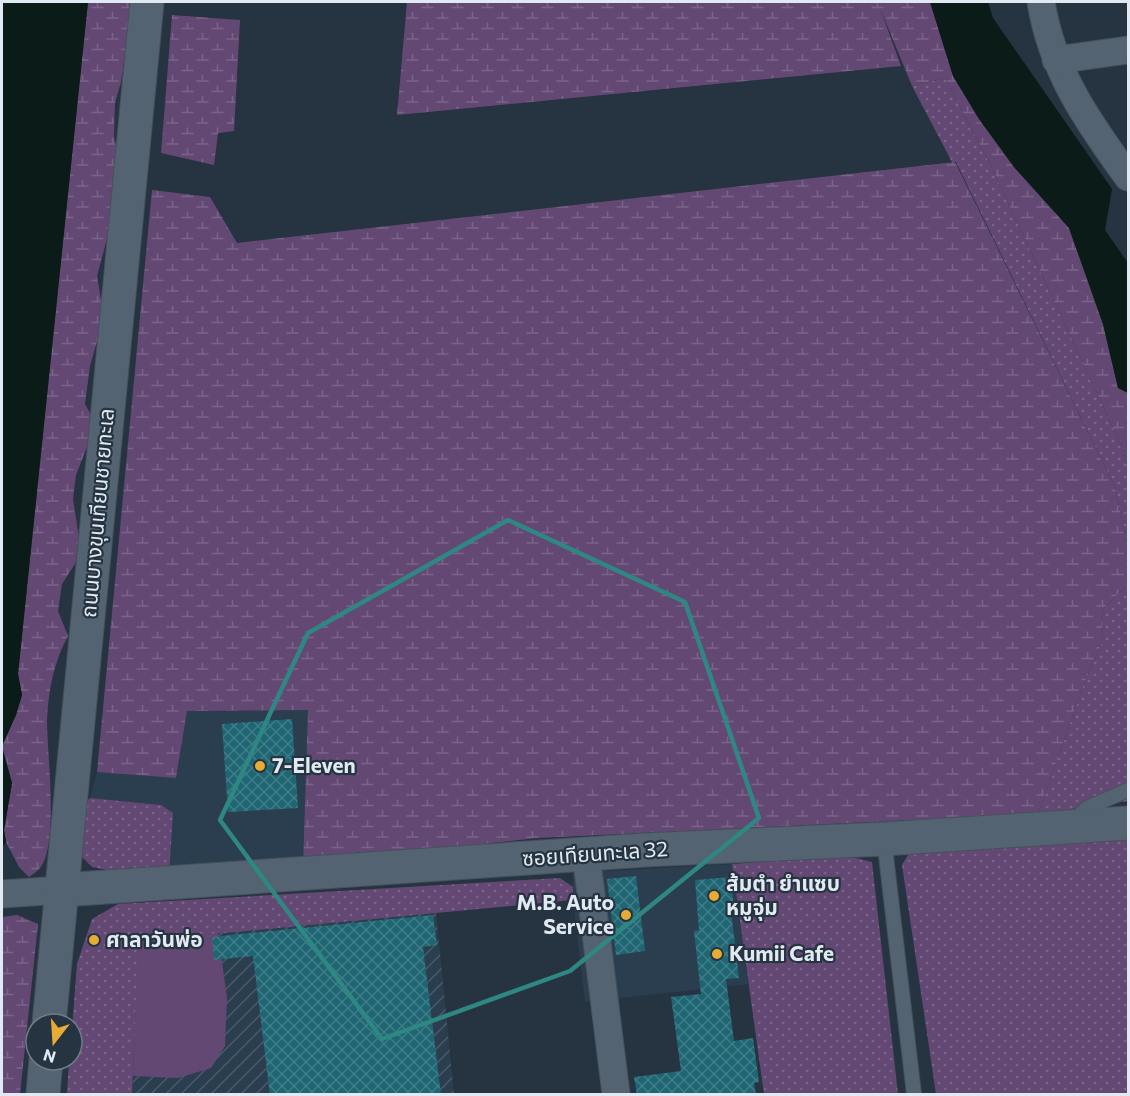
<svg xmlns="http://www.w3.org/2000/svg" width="1130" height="1096" font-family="Commissioner,'Noto Sans Thai',sans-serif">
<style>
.built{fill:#2b3e4f}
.industrial{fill:url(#industrial-furrows)}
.grass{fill:url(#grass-dots)}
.wetland{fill:url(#wetland-marsh)}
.garden{fill:#644874}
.water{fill:#0a1b18}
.building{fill:url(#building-cross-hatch)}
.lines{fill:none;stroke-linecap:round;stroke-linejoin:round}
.service-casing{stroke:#45515b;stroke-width:16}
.minor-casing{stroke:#45515b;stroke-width:29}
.tertiary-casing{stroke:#45515b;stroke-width:35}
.secondary-casing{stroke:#45515b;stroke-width:35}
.service{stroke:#546371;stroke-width:14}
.minor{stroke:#546371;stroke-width:27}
.tertiary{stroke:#546371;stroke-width:33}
.secondary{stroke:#546371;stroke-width:33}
.marked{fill:none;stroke:#2e8782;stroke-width:4.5;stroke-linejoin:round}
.poi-dot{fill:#e7ac36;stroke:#263340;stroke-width:2}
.labels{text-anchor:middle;stroke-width:4.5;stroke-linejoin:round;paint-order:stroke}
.street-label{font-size:21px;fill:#e1eaf2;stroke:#263340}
.poi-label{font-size:21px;font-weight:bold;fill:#e1eaf2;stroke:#263340;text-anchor:start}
</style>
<defs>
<pattern id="industrial-furrows" width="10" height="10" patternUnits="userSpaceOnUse" patternTransform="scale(1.5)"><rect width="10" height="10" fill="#2b3e4f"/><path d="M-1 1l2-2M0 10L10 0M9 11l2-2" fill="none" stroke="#495a69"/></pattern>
<pattern id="grass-dots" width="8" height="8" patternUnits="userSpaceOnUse" patternTransform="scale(1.5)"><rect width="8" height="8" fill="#644874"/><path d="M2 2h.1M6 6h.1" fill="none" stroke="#7a6388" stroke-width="1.8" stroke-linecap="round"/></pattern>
<pattern id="wetland-marsh" width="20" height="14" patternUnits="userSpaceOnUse" patternTransform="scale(1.5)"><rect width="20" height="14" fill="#644874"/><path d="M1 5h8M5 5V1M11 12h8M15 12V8" fill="none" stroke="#7a6388"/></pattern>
<pattern id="building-cross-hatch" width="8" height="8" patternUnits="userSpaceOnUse" patternTransform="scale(1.5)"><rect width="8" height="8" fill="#1f6673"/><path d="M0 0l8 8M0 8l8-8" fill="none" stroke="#3f7c87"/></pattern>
</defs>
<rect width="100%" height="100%" fill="#263340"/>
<g class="built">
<path d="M 308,710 L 303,864 L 169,874 L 161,805 L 90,798 L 97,772 L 176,778 L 187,711 Z"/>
<path d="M 732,864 L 748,984 L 585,1002 L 573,900 L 573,873 Z"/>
</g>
<path class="industrial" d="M 436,912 L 454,1094 L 132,1094 L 138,941 Z"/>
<g class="grass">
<path d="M 945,78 L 991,166 L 1123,449 L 1128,468 L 1128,548 L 1115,487 L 956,162 L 952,162 L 912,86 Z"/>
<path d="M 1128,584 L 1128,801 L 1038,814 L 1085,681 L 1102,643 L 1103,609 Z"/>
<path d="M 90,798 L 161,805 L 173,813 L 169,874 L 127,874 L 92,867 L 80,855 L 81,806 Z"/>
<path d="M 1102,838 L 1128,840 L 1128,1094 L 936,1094 L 902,865 L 909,853 Z"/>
<path d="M 848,856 L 872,862 L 898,1094 L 764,1094 L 732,864 Z"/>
<path d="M 560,878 L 573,887 L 573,900 L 139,941 L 132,1094 L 67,1094 L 69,1060 L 72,1060 L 72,1029 L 77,964 L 92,919 L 118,904 Z"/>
</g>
<g class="wetland">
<path d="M 88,2 L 132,2 L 121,82 L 115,103 L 114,136 L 119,162 L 119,194 L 97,276 L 104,317 L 90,366 L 85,404 L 93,419 L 89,442 L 76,475 L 73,499 L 80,544 L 75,564 L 62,584 L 58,611 L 68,636 C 54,661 48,692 47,721 C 47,752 59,846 40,868 C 38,871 33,874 29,877 L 19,867 L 6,842 L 4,830 L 12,783 L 2,746 L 16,715 L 22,695 L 18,674 Z"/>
<path d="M 407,2 L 930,2 L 953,76 L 979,119 L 1014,167 L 1069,228 L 1103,324 L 1118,388 L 1128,393 L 1128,468 L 1123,449 L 991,166 L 945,78 L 912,86 L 880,8 L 901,66 L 397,115 Z"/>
<path d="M 172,15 L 240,20 L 234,131 L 218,133 L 214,165 L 161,153 Z"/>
<path d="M 955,162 L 1115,487 L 1128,548 L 1128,584 L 1103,609 L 1102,643 L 1085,681 L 1038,814 L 537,838 L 303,864 L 308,710 L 187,711 L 176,778 L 97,772 L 152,190 L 210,197 L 237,243 Z"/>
<path d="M 17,915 L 38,924 L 20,1094 L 2,1094 L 2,917 Z"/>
</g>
<path class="garden" d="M 218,933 L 227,998 L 225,1046 L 211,1068 L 178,1078 L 133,1076 L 138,941 Z"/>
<g class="water">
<path d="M 2,2 L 88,2 L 18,674 L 22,695 L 16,715 L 2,746 Z"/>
<path d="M 930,2 L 988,2 L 993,18 L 1112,189 L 1105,230 L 1128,263 L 1128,393 L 1118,388 L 1103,324 L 1069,228 L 1014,167 L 979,119 L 953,76 Z"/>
<path d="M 2,747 L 12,783 L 4,830 L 6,842 L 2,847 Z"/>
</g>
<g class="building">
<path d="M 292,719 L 298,808 L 228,812 L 222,724 Z"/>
<path d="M 636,876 L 645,951 L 616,955 L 607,879 Z"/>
<path d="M 731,877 L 734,912 L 731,912 L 739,978 L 726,979 L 734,1041 L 753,1038 L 759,1082 L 754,1083 L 756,1095 L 637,1095 L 634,1077 L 681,1071 L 671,997 L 701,994 L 694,931 L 699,930 L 695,880 Z"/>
<path d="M 433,915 L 437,945 L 423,947 L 441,1095 L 270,1095 L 253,956 L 214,960 L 212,937 Z"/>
</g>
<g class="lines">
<defs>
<g id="service">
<path d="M 1074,821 L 1087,808 L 1128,790"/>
<path d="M 884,839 L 914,1094"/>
</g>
<g id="minor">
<path d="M 1041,2 C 1052,71 1088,122 1128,177"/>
<path d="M 1056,60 L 1128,50"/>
<path d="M 586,854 L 616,1094"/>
<path d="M 2,894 L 62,890"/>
</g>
<path id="tertiary" d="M 62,890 L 645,850 L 884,839 L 1128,823"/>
<g id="secondary">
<path d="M 49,1024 L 147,2"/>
<path d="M 43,1094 L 46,1060"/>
</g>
</defs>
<use href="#service" class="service-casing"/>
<use href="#minor" class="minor-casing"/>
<use href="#tertiary" class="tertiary-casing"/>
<use href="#secondary" class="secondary-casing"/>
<use href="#service" class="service"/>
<use href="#minor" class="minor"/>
<use href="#tertiary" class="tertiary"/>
<use href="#secondary" class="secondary"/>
</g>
<path class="marked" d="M 508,520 L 685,602 L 759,818 L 570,971 L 382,1039 L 220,820 L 308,633 Z"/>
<g class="poi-dot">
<circle cx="260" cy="766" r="6"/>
<circle cx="714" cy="896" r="6"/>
<circle cx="626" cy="915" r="6"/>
<circle cx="94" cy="940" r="6"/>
<circle cx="717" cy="954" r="6"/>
</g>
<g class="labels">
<g class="street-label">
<text transform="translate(98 513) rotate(-85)" y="7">ถนนบางขุนเทียนชายทะเล</text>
<text transform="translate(595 854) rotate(-4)" y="7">ซอยเทียนทะเล 32</text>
</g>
<g class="poi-label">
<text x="272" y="773">7-Eleven</text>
<text x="726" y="891">ส้มตำ ยำแซบ<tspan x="726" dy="24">หมูจุ่ม</tspan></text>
<text x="614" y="910" text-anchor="end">M.B. Auto<tspan x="614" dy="24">Service</tspan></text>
<text x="106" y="947">ศาลาวันพ่อ</text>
<text x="729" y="961">Kumii Cafe</text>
</g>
</g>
<rect width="1130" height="1096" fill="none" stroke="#e1eaf2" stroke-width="6"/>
<g transform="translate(54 1042) rotate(197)"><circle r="28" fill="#263340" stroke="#717c87" stroke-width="1.5"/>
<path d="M0-4.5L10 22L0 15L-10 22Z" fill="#e7ac36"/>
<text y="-9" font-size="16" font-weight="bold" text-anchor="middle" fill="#e1eaf2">N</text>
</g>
</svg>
